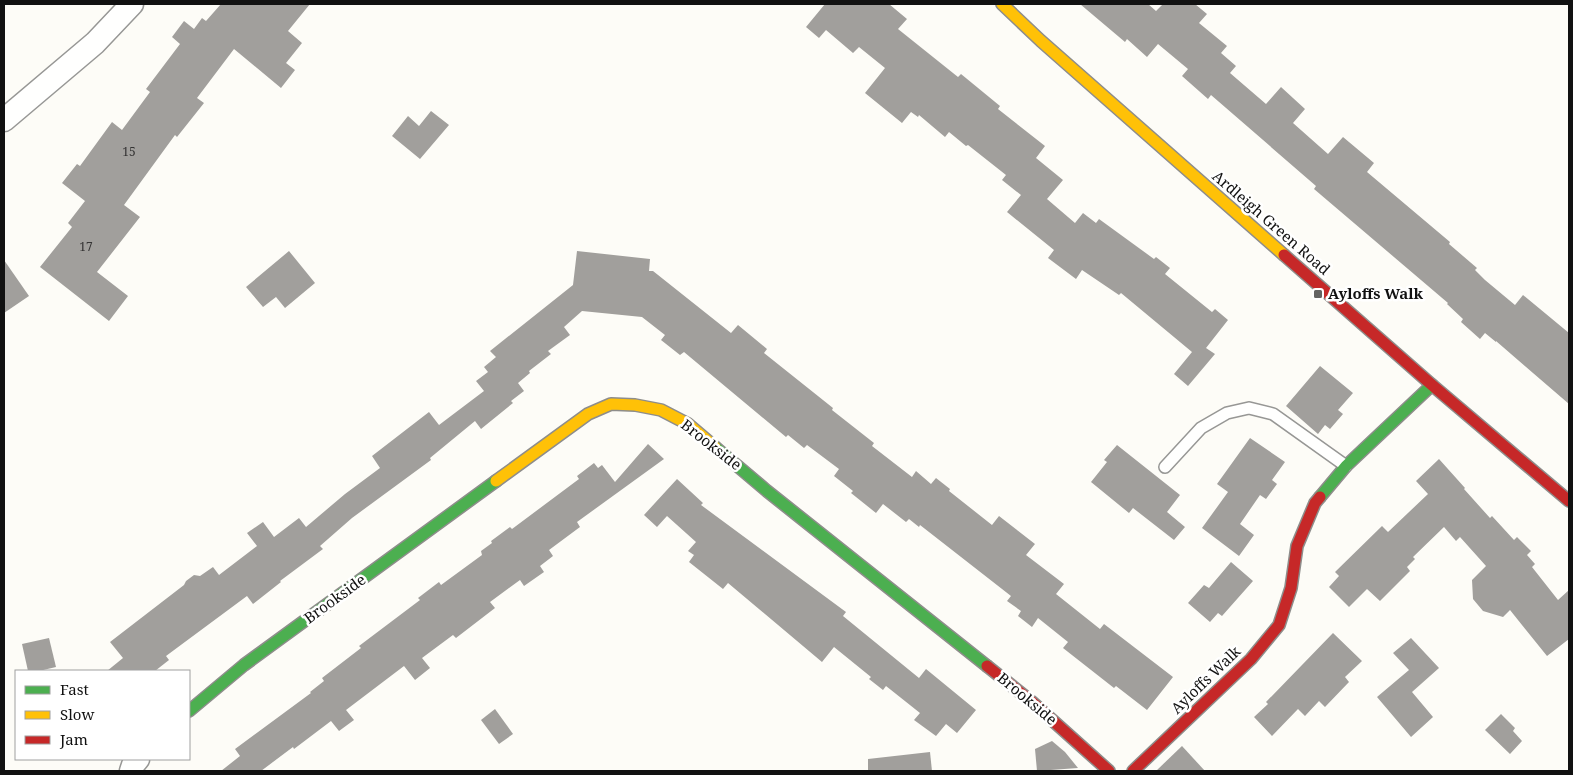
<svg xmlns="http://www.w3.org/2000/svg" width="1573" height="775" font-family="'Noto Serif',serif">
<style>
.building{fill:#a19f9c}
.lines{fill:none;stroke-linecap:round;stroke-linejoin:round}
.lane-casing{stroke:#979795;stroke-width:14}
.street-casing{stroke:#979795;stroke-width:25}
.fast-casing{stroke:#8e8d8b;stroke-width:14}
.slow-casing{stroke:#8e8d8b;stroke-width:14}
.jam-casing{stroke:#8e8d8b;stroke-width:14}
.lane{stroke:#fffffe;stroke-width:11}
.street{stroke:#fffffe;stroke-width:22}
.fast{stroke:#4caf50;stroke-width:11}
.slow{stroke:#ffc107;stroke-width:11}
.jam{stroke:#c62828;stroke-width:11}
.poi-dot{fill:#646362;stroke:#fff;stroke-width:2}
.labels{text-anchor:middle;stroke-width:5;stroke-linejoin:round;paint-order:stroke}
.number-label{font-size:12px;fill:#353434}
.street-label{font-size:15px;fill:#111;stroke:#fff}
.poi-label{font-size:15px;font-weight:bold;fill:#111;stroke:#fff;text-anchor:start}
</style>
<rect width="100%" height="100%" fill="#fdfcf7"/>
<g class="building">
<path d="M 221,4 L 310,4 L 288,31 L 302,43 L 286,63 L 295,70 L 281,88 L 234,49 L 197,98 L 204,103 L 177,137 L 175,135 L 124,205 L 140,217 L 97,272 L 128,296 L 109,321 L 40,267 L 72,227 L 68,223 L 85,201 L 62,183 L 77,164 L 80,166 L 112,122 L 122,130 L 150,92 L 146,89 L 180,44 L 172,37 L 184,21 L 194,29 L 202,18 L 206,21 Z"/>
<path d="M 825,4 L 889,4 L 907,19 L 898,29 L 958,77 L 961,74 L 1000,106 L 998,109 L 1045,146 L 1036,158 L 1063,180 L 1047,199 L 1075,223 L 1083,213 L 1096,223 L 1099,219 L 1154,259 L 1156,257 L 1170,268 L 1165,274 L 1212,312 L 1215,309 L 1228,320 L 1206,348 L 1215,354 L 1188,386 L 1174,374 L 1192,352 L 1121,293 L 1119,295 L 1082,270 L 1076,279 L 1048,258 L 1054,250 L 1007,212 L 1021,195 L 1002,180 L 1006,175 L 968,145 L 966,146 L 949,132 L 945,137 L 919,115 L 918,117 L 911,112 L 902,123 L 865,93 L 885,68 L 859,47 L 853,53 L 826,30 L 819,38 L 806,27 Z"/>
<path d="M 1080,4 L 1148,4 L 1156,11 L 1163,4 L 1195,4 L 1207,14 L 1199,23 L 1227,46 L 1221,53 L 1236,66 L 1230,73 L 1266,104 L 1281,87 L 1305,109 L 1293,123 L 1328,154 L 1343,137 L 1374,163 L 1367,172 L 1450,242 L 1449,244 L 1477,268 L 1475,270 L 1485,280 L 1515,305 L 1523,295 L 1569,333 L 1569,404 L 1496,341 L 1496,342 L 1485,333 L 1480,339 L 1461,322 L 1463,319 L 1447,304 L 1448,303 L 1314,189 L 1316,186 L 1211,95 L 1208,99 L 1182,76 L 1188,69 L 1158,44 L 1147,57 L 1127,39 L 1125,42 Z"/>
<path d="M 431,111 L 449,125 L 420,159 L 392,136 L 408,116 L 419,126 Z"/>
<path d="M 289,251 L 315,283 L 285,308 L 276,297 L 263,307 L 246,287 Z"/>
<path d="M 577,251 L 650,259 L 649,271 L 653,271 L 731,333 L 738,325 L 767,349 L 764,353 L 833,408 L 832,410 L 874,443 L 872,446 L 912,477 L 916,471 L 931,484 L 936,478 L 950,489 L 949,491 L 992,525 L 999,516 L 1035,544 L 1026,555 L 1064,584 L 1056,594 L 1100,629 L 1104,624 L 1173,677 L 1147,710 L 1116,686 L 1114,688 L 1063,648 L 1068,642 L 1038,618 L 1032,627 L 1018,616 L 1021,611 L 1007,601 L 1011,596 L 920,525 L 919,527 L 909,519 L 906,522 L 883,504 L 876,513 L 851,493 L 853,491 L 834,476 L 839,469 L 807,445 L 804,448 L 788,435 L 786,437 L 684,352 L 680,355 L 661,340 L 665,335 L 642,317 L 582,311 L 564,327 L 570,335 L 548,351 L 551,354 L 529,371 L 530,373 L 518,383 L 524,391 L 511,401 L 513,403 L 481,429 L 475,421 L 430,458 L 431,460 L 352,518 L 320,546 L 323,549 L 280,581 L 281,582 L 253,604 L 247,596 L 166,656 L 169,660 L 155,671 L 107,671 L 123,658 L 110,642 L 184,585 L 186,581 L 194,575 L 200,576 L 213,567 L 219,575 L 257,546 L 247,533 L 263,522 L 274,537 L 299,518 L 306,527 L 345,494 L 380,468 L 372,456 L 429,412 L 439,425 L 484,391 L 476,381 L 488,372 L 484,367 L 496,357 L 490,351 L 573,285 Z"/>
<path d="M 4,260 L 29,296 L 4,313 Z"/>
<path d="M 1320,366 L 1353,393 L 1338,410 L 1343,414 L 1330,429 L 1325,425 L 1318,434 L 1286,406 Z"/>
<path d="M 1250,438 L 1285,462 L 1272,480 L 1277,484 L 1266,499 L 1260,495 L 1240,524 L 1254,535 L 1239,556 L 1202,528 L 1228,492 L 1217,484 Z"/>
<path d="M 648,444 L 664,459 L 577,522 L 580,527 L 549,550 L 553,556 L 540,566 L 544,572 L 524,586 L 520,580 L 490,602 L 495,608 L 456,638 L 453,635 L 422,658 L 430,668 L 415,680 L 404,666 L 346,710 L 354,720 L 339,731 L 331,721 L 294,749 L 293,747 L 261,771 L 221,771 L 240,756 L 235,749 L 311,693 L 310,692 L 324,681 L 322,678 L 361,648 L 359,646 L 420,600 L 418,598 L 439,582 L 441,585 L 482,555 L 481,551 L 492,543 L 491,541 L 510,527 L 512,529 L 579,479 L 577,476 L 594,463 L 598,468 L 602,465 L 615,482 Z"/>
<path d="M 1117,445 L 1180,495 L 1167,512 L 1185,527 L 1174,540 L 1133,508 L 1129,513 L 1091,482 L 1107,462 L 1104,460 Z"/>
<path d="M 1439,459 L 1465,488 L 1464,489 L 1490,518 L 1492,516 L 1514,540 L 1517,537 L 1531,551 L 1527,555 L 1535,564 L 1532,567 L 1558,600 L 1569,590 L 1569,639 L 1547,656 L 1510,610 L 1503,617 L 1483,611 L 1473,599 L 1472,580 L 1486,566 L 1460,537 L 1456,541 L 1444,527 L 1413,557 L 1415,559 L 1407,567 L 1410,571 L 1380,601 L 1367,589 L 1349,607 L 1329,587 L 1339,576 L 1335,572 L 1382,526 L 1388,532 L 1428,494 L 1416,481 Z"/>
<path d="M 677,479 L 703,503 L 701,505 L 846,612 L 843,616 L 919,678 L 926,669 L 976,710 L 957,733 L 946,724 L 936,736 L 914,720 L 920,713 L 886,686 L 883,690 L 869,679 L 871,677 L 834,647 L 822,662 L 728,583 L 723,589 L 689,562 L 694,555 L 688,551 L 696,542 L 667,516 L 657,527 L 644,515 Z"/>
<path d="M 1231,562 L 1253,581 L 1222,616 L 1218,613 L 1210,622 L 1188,603 L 1204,585 L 1209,588 Z"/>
<path d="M 1333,633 L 1362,661 L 1345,677 L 1349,682 L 1325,707 L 1319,701 L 1305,716 L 1298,709 L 1272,736 L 1254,717 L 1268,704 L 1266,702 Z"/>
<path d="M 49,638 L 56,667 L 39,671 L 28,671 L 22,644 Z"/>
<path d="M 1411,638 L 1439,668 L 1412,692 L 1433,717 L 1411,737 L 1377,697 L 1409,670 L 1393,653 Z"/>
<path d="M 495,709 L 513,734 L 499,744 L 481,720 Z"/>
<path d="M 1501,714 L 1515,728 L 1513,731 L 1522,741 L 1510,754 L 1485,730 Z"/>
<path d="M 1052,741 L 1065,752 L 1078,768 L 1037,771 L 1035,749 Z"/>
<path d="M 1182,746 L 1205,771 L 1156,771 Z"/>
<path d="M 930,752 L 932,771 L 868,771 L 868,759 Z"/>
</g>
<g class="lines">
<defs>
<path id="lane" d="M 1165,467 L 1201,428 L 1227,413 L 1249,408 L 1273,414 L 1346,466"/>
<g id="street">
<path d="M 4,120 L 95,43 L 132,4"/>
<path d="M 131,771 L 133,765 L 138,759"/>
</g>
<g id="fast">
<path d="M 715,447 L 767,491 L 987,666"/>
<path d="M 1320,497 L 1346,466 L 1432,385"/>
<path d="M 189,711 L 244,665 L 496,481"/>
</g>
<g id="slow">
<path d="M 1002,4 L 1041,41 L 1284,255"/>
<path d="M 496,481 L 588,414 L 611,404 L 635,405 L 661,410 L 688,424 L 715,447"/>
</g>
<g id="jam">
<path d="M 1284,255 L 1432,385 L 1569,501"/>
<path d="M 987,666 L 1032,702 L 1109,771"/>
<path d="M 1133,771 L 1251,659 L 1279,625 L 1291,588 L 1297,546 L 1315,503 L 1320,497"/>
</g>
</defs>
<use href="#lane" class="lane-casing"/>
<use href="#street" class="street-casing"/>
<use href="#fast" class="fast-casing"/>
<use href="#slow" class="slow-casing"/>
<use href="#jam" class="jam-casing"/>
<use href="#lane" class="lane"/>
<use href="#street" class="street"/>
<use href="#fast" class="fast"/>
<use href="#slow" class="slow"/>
<use href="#jam" class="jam"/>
</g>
<rect class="poi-dot" x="1313" y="289" width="10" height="10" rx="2.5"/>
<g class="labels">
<g class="number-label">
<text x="129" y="156">15</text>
<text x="86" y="251">17</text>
</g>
<g class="street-label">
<text transform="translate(1271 223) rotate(41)" y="5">Ardleigh Green Road</text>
<text transform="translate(711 445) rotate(38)" y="5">Brookside</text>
<text transform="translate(335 599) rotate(-36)" y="5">Brookside</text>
<text transform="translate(1206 680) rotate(-44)" y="5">Ayloffs Walk</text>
<text transform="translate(1027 699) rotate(40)" y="5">Brookside</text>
</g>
<g class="poi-label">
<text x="1328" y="299">Ayloffs Walk</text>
</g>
</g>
<rect width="1573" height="775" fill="none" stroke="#111111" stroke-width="10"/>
<rect x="15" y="670" width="175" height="90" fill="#ffffff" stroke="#a0a0a0"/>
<rect x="25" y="686" width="25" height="8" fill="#4caf50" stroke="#a0a0a0"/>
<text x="60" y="695" font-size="15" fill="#111111">Fast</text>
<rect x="25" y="711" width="25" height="8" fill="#ffc107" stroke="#a0a0a0"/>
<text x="60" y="720" font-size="15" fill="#111111">Slow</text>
<rect x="25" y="736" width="25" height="8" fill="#c62828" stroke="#a0a0a0"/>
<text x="60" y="745" font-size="15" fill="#111111">Jam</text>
</svg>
